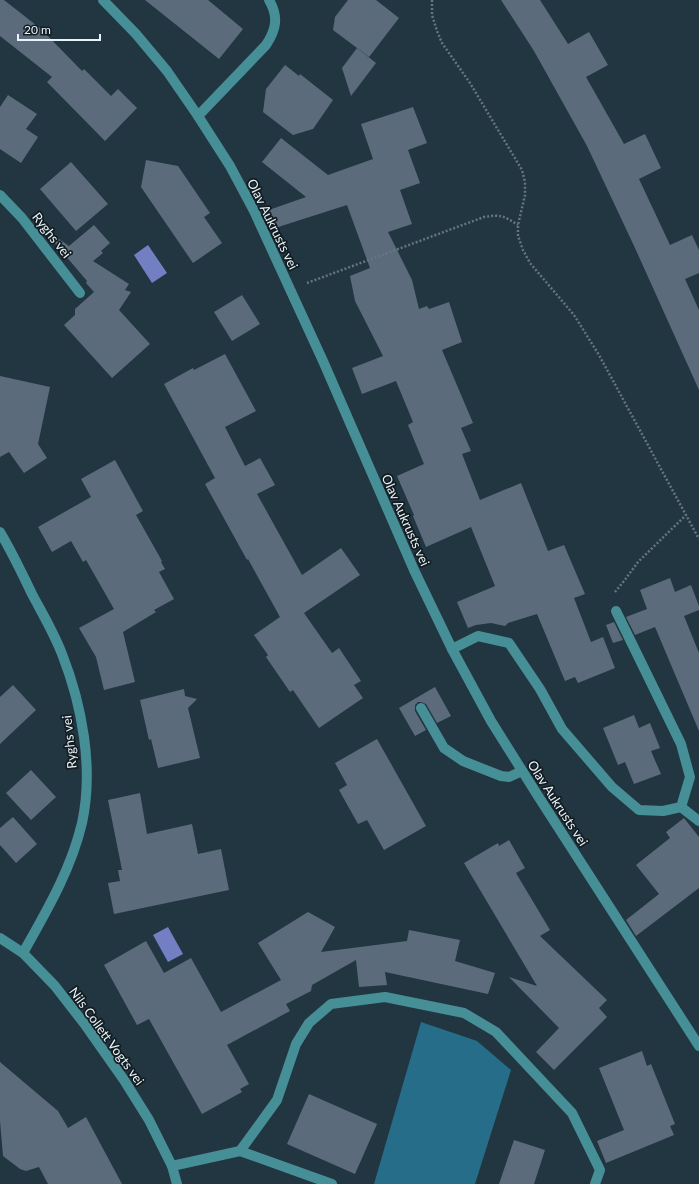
<svg xmlns="http://www.w3.org/2000/svg" width="699" height="1184" font-family="Lato,sans-serif">
<style>
.forest{fill:#266d8a}
.water{fill:#737fc3}
.building{fill:#5c6b7b}
.lines{fill:none;stroke-linecap:round;stroke-linejoin:round}
.path{stroke:#64767f;stroke-width:2.5;stroke-dasharray:2 2;stroke-linecap:butt}
.minor{stroke:#468f97;stroke-width:10}
.labels{text-anchor:middle;stroke-width:3.5;stroke-linejoin:round;paint-order:stroke}
.street-label{font-size:13px;fill:#e7f4fa;stroke:#131c21}
</style>
<rect width="100%" height="100%" fill="#213640"/>
<path class="forest" d="M 421,1022 L 477,1041 L 511,1070 L 475,1184 L 374,1184 Z"/>
<g class="water">
<path d="M 148,245 L 167,273 L 152,283 L 134,255 Z"/>
<path d="M 168,927 L 183,954 L 168,962 L 153,935 Z"/>
</g>
<g class="building">
<path d="M 0,0 L 4,0 L 41,29 L 82,71 L 84,69 L 111,96 L 118,89 L 137,108 L 105,141 L 47,82 L 52,77 L 0,36 Z"/>
<path d="M 145,0 L 208,0 L 243,29 L 219,59 Z"/>
<path d="M 348,0 L 376,0 L 399,18 L 369,57 L 333,30 L 335,17 Z"/>
<path d="M 501,0 L 540,0 L 568,44 L 589,32 L 608,65 L 586,77 L 624,144 L 645,134 L 661,168 L 639,179 L 670,245 L 692,235 L 699,250 L 699,273 L 685,279 L 699,310 L 699,390 L 635,248 L 587,146 L 534,51 Z"/>
<path d="M 357,48 L 376,63 L 351,96 L 342,68 Z"/>
<path d="M 285,65 L 299,76 L 300,74 L 333,100 L 313,129 L 293,135 L 263,112 L 266,89 Z"/>
<path d="M 8,95 L 37,114 L 26,129 L 38,137 L 21,163 L 0,149 L 0,107 Z"/>
<path d="M 413,107 L 427,143 L 408,150 L 420,183 L 400,190 L 412,224 L 388,232 L 412,280 L 419,309 L 427,306 L 429,309 L 449,302 L 462,342 L 442,350 L 473,423 L 461,428 L 471,451 L 462,454 L 480,500 L 521,483 L 548,551 L 564,545 L 585,594 L 574,598 L 591,642 L 603,637 L 615,668 L 578,683 L 575,677 L 565,681 L 537,614 L 508,623 L 505,626 L 491,623 L 476,625 L 468,628 L 457,602 L 495,586 L 471,527 L 426,547 L 413,516 L 414,515 L 397,476 L 424,464 L 408,425 L 413,422 L 396,381 L 362,394 L 352,368 L 383,356 L 355,301 L 350,276 L 370,268 L 347,205 L 272,229 L 266,211 L 306,197 L 262,162 L 281,138 L 328,175 L 373,159 L 361,124 Z"/>
<path d="M 146,160 L 178,166 L 210,213 L 204,217 L 222,243 L 193,263 L 141,187 Z"/>
<path d="M 71,162 L 108,204 L 76,231 L 40,189 Z"/>
<path d="M 94,225 L 110,243 L 101,251 L 103,253 L 93,261 L 129,284 L 125,290 L 131,292 L 119,310 L 150,344 L 112,378 L 64,325 L 75,315 L 75,309 L 94,292 L 86,283 L 87,281 L 53,241 L 56,237 L 69,246 Z"/>
<path d="M 242,295 L 260,324 L 232,341 L 214,312 Z"/>
<path d="M 225,354 L 256,411 L 225,427 L 245,466 L 260,458 L 275,485 L 257,494 L 302,575 L 341,548 L 360,575 L 304,613 L 332,653 L 339,648 L 361,681 L 354,685 L 363,698 L 319,728 L 293,690 L 290,692 L 266,657 L 268,655 L 254,635 L 280,617 L 248,559 L 247,560 L 205,484 L 215,478 L 164,384 L 193,368 L 194,370 Z"/>
<path d="M 0,376 L 50,387 L 38,444 L 47,458 L 24,473 L 9,452 L 0,457 Z"/>
<path d="M 115,460 L 143,511 L 136,515 L 162,561 L 161,562 L 165,569 L 159,572 L 174,599 L 154,610 L 156,612 L 123,632 L 135,682 L 104,690 L 96,657 L 79,628 L 114,609 L 86,560 L 83,562 L 71,541 L 52,552 L 38,527 L 91,497 L 81,479 Z"/>
<path d="M 670,578 L 675,592 L 691,585 L 699,606 L 699,610 L 684,616 L 699,653 L 699,731 L 655,627 L 635,635 L 626,617 L 647,609 L 640,590 Z"/>
<path d="M 614,622 L 623,640 L 613,643 L 606,625 Z"/>
<path d="M 13,685 L 36,710 L 0,744 L 0,697 Z"/>
<path d="M 435,687 L 451,716 L 437,723 L 426,704 L 421,702 L 418,702 L 415,705 L 415,711 L 426,730 L 415,736 L 399,708 Z"/>
<path d="M 184,689 L 185,696 L 197,699 L 188,708 L 200,758 L 158,768 L 151,739 L 149,740 L 140,700 Z"/>
<path d="M 634,715 L 639,728 L 650,723 L 660,748 L 651,751 L 661,774 L 634,784 L 625,762 L 618,765 L 603,728 Z"/>
<path d="M 377,739 L 426,826 L 384,850 L 367,820 L 358,824 L 339,790 L 347,785 L 335,763 Z"/>
<path d="M 31,770 L 56,797 L 31,820 L 6,793 Z"/>
<path d="M 140,793 L 147,834 L 192,824 L 198,854 L 221,849 L 229,890 L 114,914 L 108,883 L 120,881 L 118,870 L 122,870 L 108,800 Z"/>
<path d="M 13,817 L 37,844 L 16,863 L 0,845 L 0,828 Z"/>
<path d="M 684,818 L 699,837 L 699,888 L 636,936 L 626,920 L 659,894 L 636,865 L 670,838 L 666,832 Z"/>
<path d="M 509,840 L 525,868 L 516,873 L 550,930 L 540,936 L 607,1000 L 599,1008 L 607,1017 L 554,1070 L 536,1052 L 559,1028 L 509,977 L 537,986 L 464,863 L 498,843 L 499,846 Z"/>
<path d="M 308,912 L 335,927 L 321,952 L 407,941 L 409,930 L 460,940 L 455,961 L 495,973 L 488,994 L 385,972 L 387,985 L 359,987 L 356,960 L 312,985 L 311,991 L 286,1004 L 290,1011 L 227,1045 L 249,1084 L 240,1089 L 242,1092 L 202,1114 L 149,1019 L 137,1025 L 104,965 L 146,941 L 164,973 L 191,958 L 221,1012 L 281,980 L 258,943 Z"/>
<path d="M 642,1051 L 647,1066 L 651,1064 L 675,1124 L 670,1126 L 674,1135 L 606,1163 L 597,1141 L 624,1130 L 599,1068 Z"/>
<path d="M 0,1062 L 58,1111 L 68,1128 L 86,1117 L 122,1184 L 48,1184 L 39,1167 L 26,1171 L 20,1169 L 3,1156 L 0,1121 Z"/>
<path d="M 309,1094 L 377,1124 L 355,1174 L 287,1144 Z"/>
<path d="M 514,1140 L 545,1150 L 534,1184 L 499,1184 Z"/>
</g>
<g class="lines">
<g class="path">
<path d="M 432,0 L 432,15 L 437,31 L 442,43 L 470,83 L 522,170 L 525,182 L 525,195 L 518,225 L 518,236 L 523,250 L 530,263 L 574,315 L 599,355 L 699,539"/>
<path d="M 307,283 L 484,217 C 501,214 504,216 518,225"/>
<path d="M 615,592 L 624,581 L 638,562 L 686,515"/>
</g>
<g class="minor">
<path d="M 103,0 L 136,34 L 167,71 L 198,116 L 230,166 L 254,211 L 323,361 L 414,570 L 452,649 L 491,721 L 538,796 L 699,1046"/>
<path d="M 198,116 L 266,45 C 276,30 279,17 269,0"/>
<path d="M 0,195 L 22,218 L 80,293"/>
<path d="M 0,532 C 12,552 22,573 32,594 C 42,613 54,633 62,654 C 82,705 94,768 82,823 C 71,870 46,912 23,953"/>
<path d="M 452,649 L 478,636 L 509,643 L 540,689 L 562,729 L 612,787 L 639,810 L 663,811 L 681,807 L 690,777 L 681,744 L 616,611"/>
<path d="M 421,708 L 444,748 L 463,761 L 501,776 L 509,777 L 522,771"/>
<path d="M 681,807 L 699,821"/>
<path d="M 0,938 L 23,953 L 55,986 L 86,1026 L 124,1080 L 149,1120 L 172,1166 L 177,1184"/>
<path d="M 240,1151 L 277,1100 L 296,1044 L 309,1023 L 331,1004 L 385,997 L 464,1013 L 496,1032 L 572,1113 L 600,1170 L 595,1184"/>
<path d="M 172,1166 L 240,1151 L 332,1184"/>
</g>
</g>
<g class="labels">
<g class="street-label">
<text transform="translate(273 224) rotate(64)" y="5">Olav Aukrusts vei</text>
<text transform="translate(52 235) rotate(52)" y="5">Ryghs vei</text>
<text transform="translate(406 520) rotate(66)" y="5">Olav Aukrusts vei</text>
<text transform="translate(69 742) rotate(-96)" y="5">Ryghs vei</text>
<text transform="translate(558 803) rotate(57)" y="5">Olav Aukrusts vei</text>
<text transform="translate(107 1036) rotate(54)" y="5">Nils Collett Vogts vei</text>
</g>
</g>
<path d="M18 34v6h82v-6" fill="none" stroke="#e7f4fa" stroke-width="2"/>
<text x="24" y="34" font-size="12" fill="#e7f4fa" stroke="#131c21" stroke-width="3" paint-order="stroke">20 m</text>
</svg>
